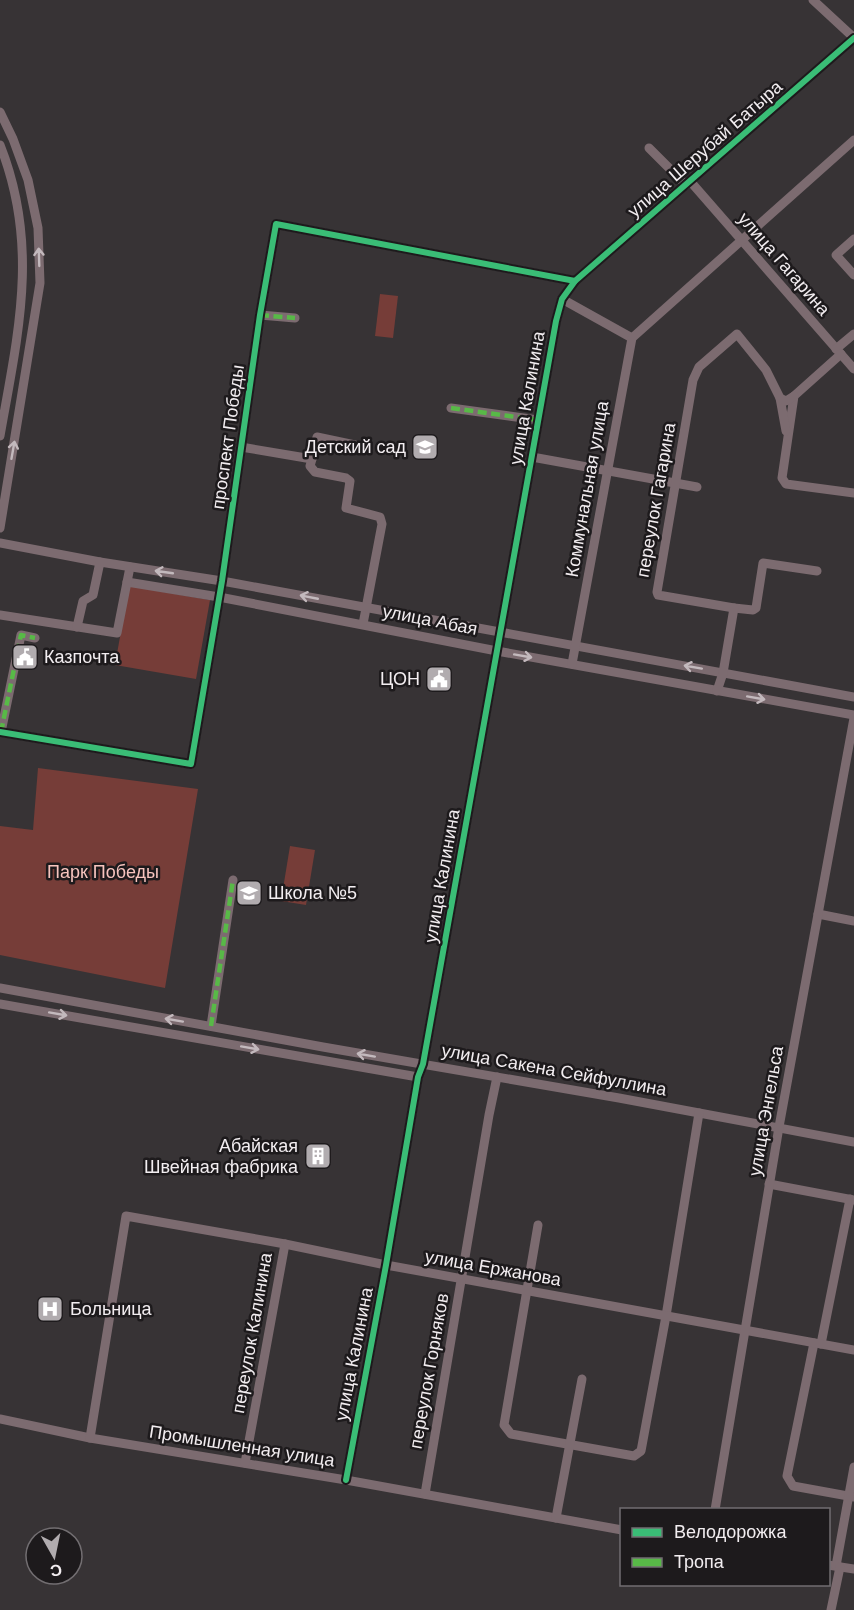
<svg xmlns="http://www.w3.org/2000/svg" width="854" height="1610" font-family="Helvetica,sans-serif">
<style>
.green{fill:#763d38}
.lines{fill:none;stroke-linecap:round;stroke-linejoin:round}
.minor{stroke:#7c6b70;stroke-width:9}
.quiet{stroke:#58b947;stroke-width:4.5;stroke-dasharray:9 4.5;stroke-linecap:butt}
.cycleway-casing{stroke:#1d1a1c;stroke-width:10}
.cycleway{stroke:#3abd76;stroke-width:6}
.oneway{stroke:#c3b9bd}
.labels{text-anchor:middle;stroke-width:5;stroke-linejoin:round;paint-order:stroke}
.street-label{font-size:18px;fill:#f2edf0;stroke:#1d1a1c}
.poi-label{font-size:18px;fill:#f2edf0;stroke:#1d1a1c;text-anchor:end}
.park-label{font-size:18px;fill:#f7c4be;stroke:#1d1a1c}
</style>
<rect width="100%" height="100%" fill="#373335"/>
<g class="green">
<path d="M 380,294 L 398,296 L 393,338 L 375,336 Z"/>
<path d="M 129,586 L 210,600 L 196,679 L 115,665 Z"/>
<path d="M 38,768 L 198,789 L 165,988 L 0,955 L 0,826 L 33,830 Z"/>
<path d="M 290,846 L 315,850 L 306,905 L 281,901 Z"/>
</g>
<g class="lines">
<g class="minor">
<path d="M 813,0 L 854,38"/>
<path d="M 0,112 L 13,139 L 28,180 L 38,228 L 40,283 L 0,528"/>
<path d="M 0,145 C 40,246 18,334 0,436"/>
<path d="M 649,148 L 686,185"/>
<path d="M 690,181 L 854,369"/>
<path d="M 854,239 L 836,255 L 854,275"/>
<path d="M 562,299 L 632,338"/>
<path d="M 260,315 L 295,318"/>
<path d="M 836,349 L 854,334"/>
<path d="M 841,354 L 794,396 L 782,478 L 786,484 L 854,493"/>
<path d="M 780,398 L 786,431"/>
<path d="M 451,408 L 538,420"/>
<path d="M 241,447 L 312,459 L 310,466 L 315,472 L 346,478 L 350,481 L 346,508 L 380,517 L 382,524 L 363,624"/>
<path d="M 532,457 L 697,487"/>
<path d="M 312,459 L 317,437 L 355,445"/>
<path d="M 0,543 L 100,562"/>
<path d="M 127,582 L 219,597 L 497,651 L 854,715"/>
<path d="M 734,608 L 753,610 L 756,608 L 763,563 L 817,571"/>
<path d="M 0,615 L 117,633 L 130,567"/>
<path d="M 77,627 L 83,601 L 93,595 L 100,562 L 222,581 L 854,697"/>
<path d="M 572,664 L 632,338 L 854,140"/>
<path d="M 717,691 L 723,673 L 734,608 L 658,595 L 657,592 L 693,380 L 699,367 L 737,334 L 766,370 L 780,398 L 786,401 L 794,396"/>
<path d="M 0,732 L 191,764 L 222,581 L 260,315 L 276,224 L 575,281"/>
<path d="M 1,732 L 21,635 L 35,638"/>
<path d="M 818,914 L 854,921"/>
<path d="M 0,988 L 323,1047 L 619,1098 L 854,1142"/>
<path d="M 0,1004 L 418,1077"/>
<path d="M 211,1026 L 233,880"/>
<path d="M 769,1184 L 854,1200"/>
<path d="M 538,1225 L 504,1425 L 511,1434 L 634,1456 L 641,1451 L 666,1316 L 699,1113"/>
<path d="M 814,1343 L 787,1476 L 793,1486 L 854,1497"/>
<path d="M 821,1344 L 850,1199"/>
<path d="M 0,1419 L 90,1438 L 346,1480 L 622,1530"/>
<path d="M 90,1438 L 126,1216 L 285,1244 L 386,1265 L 854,1350"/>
<path d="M 245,1463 L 285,1244"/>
<path d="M 346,1480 L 386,1265 L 418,1077 L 423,1064 L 556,321 L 562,299 L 575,281 L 854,38"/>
<path d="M 425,1494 L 489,1115 L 497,1077"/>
<path d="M 715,1510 L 779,1127 L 854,718"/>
<path d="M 556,1518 L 582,1379"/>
<path d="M 828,1565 L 854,1569"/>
<path d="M 836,1566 L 854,1467"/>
<path d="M 831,1610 L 840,1567"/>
</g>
<g class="quiet">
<path d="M 260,315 L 295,318"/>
<path d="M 451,408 L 538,420"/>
<path d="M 1,732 L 21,635 L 35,638"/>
<path d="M 211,1026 L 233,880"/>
</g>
<defs>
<g id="cycleway">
<path d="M 0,732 L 191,764 L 222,581 L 260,315 L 276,224 L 575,281"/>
<path d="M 346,1480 L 386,1265 L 418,1077 L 423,1064 L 556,321 L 562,299 L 575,281 L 854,38"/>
</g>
</defs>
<use href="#cycleway" class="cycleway-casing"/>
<use href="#cycleway" class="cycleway"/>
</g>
<defs><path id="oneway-shaft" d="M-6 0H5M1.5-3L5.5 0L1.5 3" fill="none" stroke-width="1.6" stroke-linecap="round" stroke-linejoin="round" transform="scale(1.5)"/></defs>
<g class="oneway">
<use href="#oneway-shaft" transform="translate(39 257) rotate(-92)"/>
<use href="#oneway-shaft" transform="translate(13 450) rotate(-80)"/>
<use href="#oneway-shaft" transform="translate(164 572) rotate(-172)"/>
<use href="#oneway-shaft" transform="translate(309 597) rotate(-169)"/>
<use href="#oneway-shaft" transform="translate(523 656) rotate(10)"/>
<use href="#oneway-shaft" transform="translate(693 667) rotate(-170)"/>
<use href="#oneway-shaft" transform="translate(756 698) rotate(10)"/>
<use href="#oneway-shaft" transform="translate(58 1014) rotate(10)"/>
<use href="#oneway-shaft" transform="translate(174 1020) rotate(-170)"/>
<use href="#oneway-shaft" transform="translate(250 1048) rotate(10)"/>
<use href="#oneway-shaft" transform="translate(366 1055) rotate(-170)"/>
</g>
<defs>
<symbol id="school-square" viewBox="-11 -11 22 22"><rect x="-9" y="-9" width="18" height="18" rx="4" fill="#b1acaf" stroke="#1d1a1c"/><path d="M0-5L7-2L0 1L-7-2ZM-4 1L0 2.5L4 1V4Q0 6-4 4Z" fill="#fff"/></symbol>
<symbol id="civic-square" viewBox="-11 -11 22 22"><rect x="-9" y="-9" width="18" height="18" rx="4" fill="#b1acaf" stroke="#1d1a1c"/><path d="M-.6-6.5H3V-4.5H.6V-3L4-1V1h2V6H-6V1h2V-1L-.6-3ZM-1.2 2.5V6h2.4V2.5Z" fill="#fff"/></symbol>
<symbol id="building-square" viewBox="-11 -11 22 22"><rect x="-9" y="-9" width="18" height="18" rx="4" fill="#b1acaf" stroke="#1d1a1c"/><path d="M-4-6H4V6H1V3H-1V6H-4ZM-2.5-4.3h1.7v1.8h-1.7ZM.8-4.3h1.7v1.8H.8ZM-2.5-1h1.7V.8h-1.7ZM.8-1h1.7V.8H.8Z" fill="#fff"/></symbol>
<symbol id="hospital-square" viewBox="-11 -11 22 22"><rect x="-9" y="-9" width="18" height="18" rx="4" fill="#b1acaf" stroke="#1d1a1c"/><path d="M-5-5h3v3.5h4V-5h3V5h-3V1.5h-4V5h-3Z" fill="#fff"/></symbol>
</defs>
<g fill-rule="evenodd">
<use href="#school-square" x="410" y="432" width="30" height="30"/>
<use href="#civic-square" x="10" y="642" width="30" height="30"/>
<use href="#civic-square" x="424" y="664" width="30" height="30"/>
<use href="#school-square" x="234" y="878" width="30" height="30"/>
<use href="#building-square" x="303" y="1141" width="30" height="30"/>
<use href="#hospital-square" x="35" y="1294" width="30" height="30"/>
</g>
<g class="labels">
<g class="street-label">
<text transform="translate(705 149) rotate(-41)" y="6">улица Шерубай Батыра</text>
<text transform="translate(784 264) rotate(49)" y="6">улица Гагарина</text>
<text transform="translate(527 398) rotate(-80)" y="6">улица Калинина</text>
<text transform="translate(228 437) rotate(-82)" y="6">проспект Победы</text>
<text transform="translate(587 489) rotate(-80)" y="6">Коммунальная улица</text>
<text transform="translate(656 500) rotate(-80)" y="6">переулок Гагарина</text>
<text transform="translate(430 620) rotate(11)" y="6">улица Абая</text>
<text transform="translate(442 876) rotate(-80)" y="6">улица Калинина</text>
<text transform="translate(554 1070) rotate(10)" y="6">улица Сакена Сейфуллина</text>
<text transform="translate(766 1111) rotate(-80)" y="6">улица Энгельса</text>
<text transform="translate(493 1268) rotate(10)" y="6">улица Ержанова</text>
<text transform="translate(252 1333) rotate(-80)" y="6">переулок Калинина</text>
<text transform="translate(354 1354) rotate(-79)" y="6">улица Калинина</text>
<text transform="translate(429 1371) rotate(-80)" y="6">переулок Горняков</text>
<text transform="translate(242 1446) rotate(9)" y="6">Промышленная улица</text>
</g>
<g class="poi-label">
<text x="406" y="453">Детский сад</text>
<text x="44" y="663" text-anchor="start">Казпочта</text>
<text x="420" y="685">ЦОН</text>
<text x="268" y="899" text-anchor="start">Школа №5</text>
<text x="298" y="1152">Абайская<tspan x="298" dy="21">Швейная фабрика</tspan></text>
<text x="70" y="1315" text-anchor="start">Больница</text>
</g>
<g class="park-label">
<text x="103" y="878">Парк Победы</text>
</g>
</g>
<rect x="620" y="1508" width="210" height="78" fill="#1d1a1c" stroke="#726e71" stroke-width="1.5"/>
<rect x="632" y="1528" width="30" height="9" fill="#3abd76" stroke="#726e71" stroke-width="1.5"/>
<text x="674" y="1538" font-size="18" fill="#f2edf0">Велодорожка</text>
<rect x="632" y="1558" width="30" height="9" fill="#58b947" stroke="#726e71" stroke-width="1.5"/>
<text x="674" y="1568" font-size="18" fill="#f2edf0">Тропа</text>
<g transform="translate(54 1556) rotate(171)"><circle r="28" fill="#1d1a1c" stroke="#726e71" stroke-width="1.5"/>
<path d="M0-4.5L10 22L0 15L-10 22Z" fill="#b1acaf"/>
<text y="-9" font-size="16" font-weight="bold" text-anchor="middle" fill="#f2edf0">С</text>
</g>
</svg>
